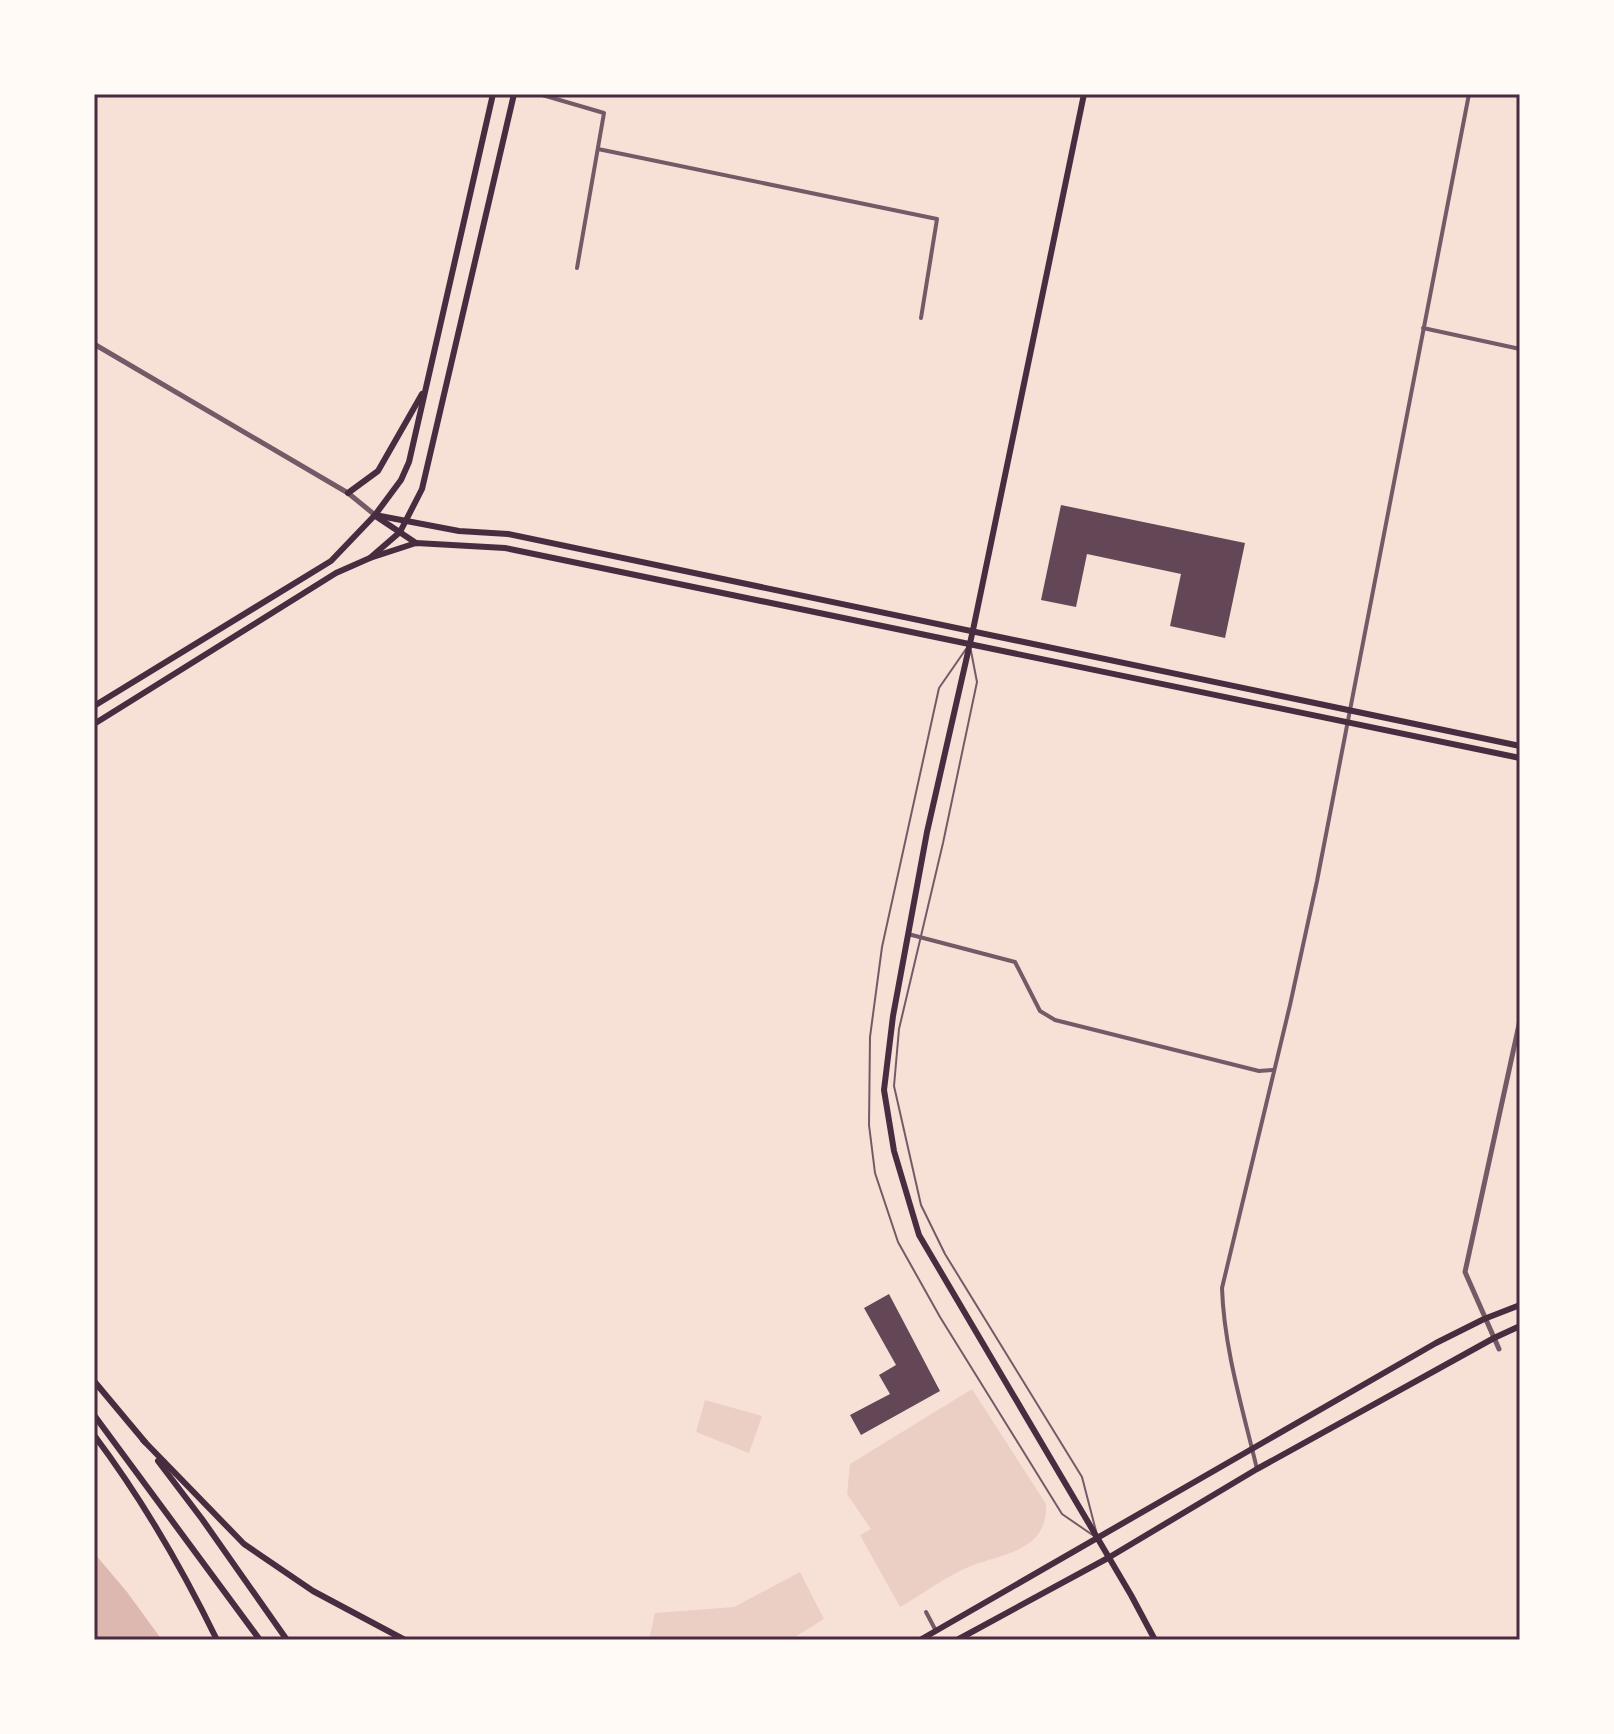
<svg xmlns="http://www.w3.org/2000/svg" width="1614" height="1734" font-family="Poppins,sans-serif">
<style>
.green{fill:#ebcfc5}
.water{fill:#dcb8b0}
.building{fill:#644757}
.lines{fill:none;stroke-linecap:round;stroke-linejoin:round}
.service{stroke:#755966;stroke-width:2}
.minor{stroke:#755966;stroke-width:4}
.tertiary{stroke:#755966;stroke-width:5}
.secondary{stroke:#4a2c40;stroke-width:6}
.primary{stroke:#4a2c40;stroke-width:6}
.neatline{fill:none;stroke:#4a2c40;stroke-width:3}
</style>
<rect width="100%" height="100%" fill="#f7e1d7"/>
<g class="green">
<path d="M 972,1389 L 1046,1504 C 1048,1552 1003,1553 971,1566 C 946,1576 923,1594 900,1607 L 860,1535 L 871,1529 L 847,1494 L 850,1464 Z"/>
<path d="M 705,1400 L 762,1416 L 749,1453 L 696,1432 Z"/>
<path d="M 800,1572 L 824,1619 L 790,1640 L 649,1640 L 655,1613 L 734,1607 Z"/>
</g>
<path class="water" d="M 94,1553 L 127,1592 L 162,1640 L 94,1640 Z"/>
<g class="building">
<path d="M 1061,505 L 1245,543 L 1225,638 L 1170,626 L 1181,574 L 1087,554 L 1076,607 L 1041,600 Z"/>
<path d="M 889,1294 L 940,1391 L 861,1435 L 850,1415 L 890,1394 L 879,1375 L 896,1365 L 864,1308 Z"/>
</g>
<g class="lines">
<g class="service">
<path d="M 966,649 L 939,688 L 882,947 L 870,1037 L 869,1125 L 875,1173 L 898,1242 L 940,1317 L 1062,1514 L 1094,1536"/>
<path d="M 971,651 L 977,682 L 943,843 L 899,1029 L 894,1086 L 921,1205 L 945,1254 L 1082,1477 L 1096,1531"/>
</g>
<g class="minor">
<path d="M 539,94 L 604,113 L 577,268"/>
<path d="M 598,149 L 937,219 L 921,318"/>
<path d="M 1423,328 L 1520,349"/>
<path d="M 908,934 L 1015,962 L 1040,1011 L 1055,1020 L 1259,1071 L 1273,1070"/>
<path d="M 1257,1469 C 1243,1410 1224,1349 1222,1288 L 1290,1005 L 1317,881 L 1469,94"/>
<path d="M 926,1612 L 936,1631"/>
</g>
<g class="tertiary">
<path d="M 94,344 L 348,493 L 375,515"/>
<path d="M 1499,1349 L 1465,1272 L 1520,1020"/>
</g>
<g class="secondary">
<path d="M 1084,94 L 973,630 L 927,832 L 893,1016 L 884,1090 L 894,1151 L 919,1235 L 1131,1595 L 1155,1640"/>
<path d="M 348,493 L 378,471 L 422,394"/>
<path d="M 375,515 L 459,531 L 508,534 L 1520,746"/>
<path d="M 377,517 L 416,543"/>
<path d="M 370,558 L 416,543 L 505,548 L 1520,758"/>
<path d="M 94,706 L 331,561 L 375,515 L 401,480 L 409,462 L 493,94"/>
<path d="M 94,724 L 336,573 L 370,558 L 400,532 L 422,489 L 514,94"/>
</g>
<g class="primary">
<path d="M 94,1381 L 145,1442"/>
<path d="M 94,1415 L 260,1640"/>
<path d="M 94,1435 C 142,1499 182,1568 217,1640"/>
<path d="M 143,1440 L 244,1544 L 313,1591 L 405,1640"/>
<path d="M 158,1461 L 202,1519 L 287,1640"/>
<path d="M 920,1640 L 1436,1343 L 1484,1319 L 1520,1305"/>
<path d="M 957,1640 L 1108,1558 L 1257,1469 L 1494,1338 L 1520,1326"/>
</g>
</g>
<rect width="1614" height="1734" fill="none" stroke="#fffaf5" stroke-width="192"/>
<rect x="96" y="96" width="1422" height="1542" class="neatline"/>
</svg>
